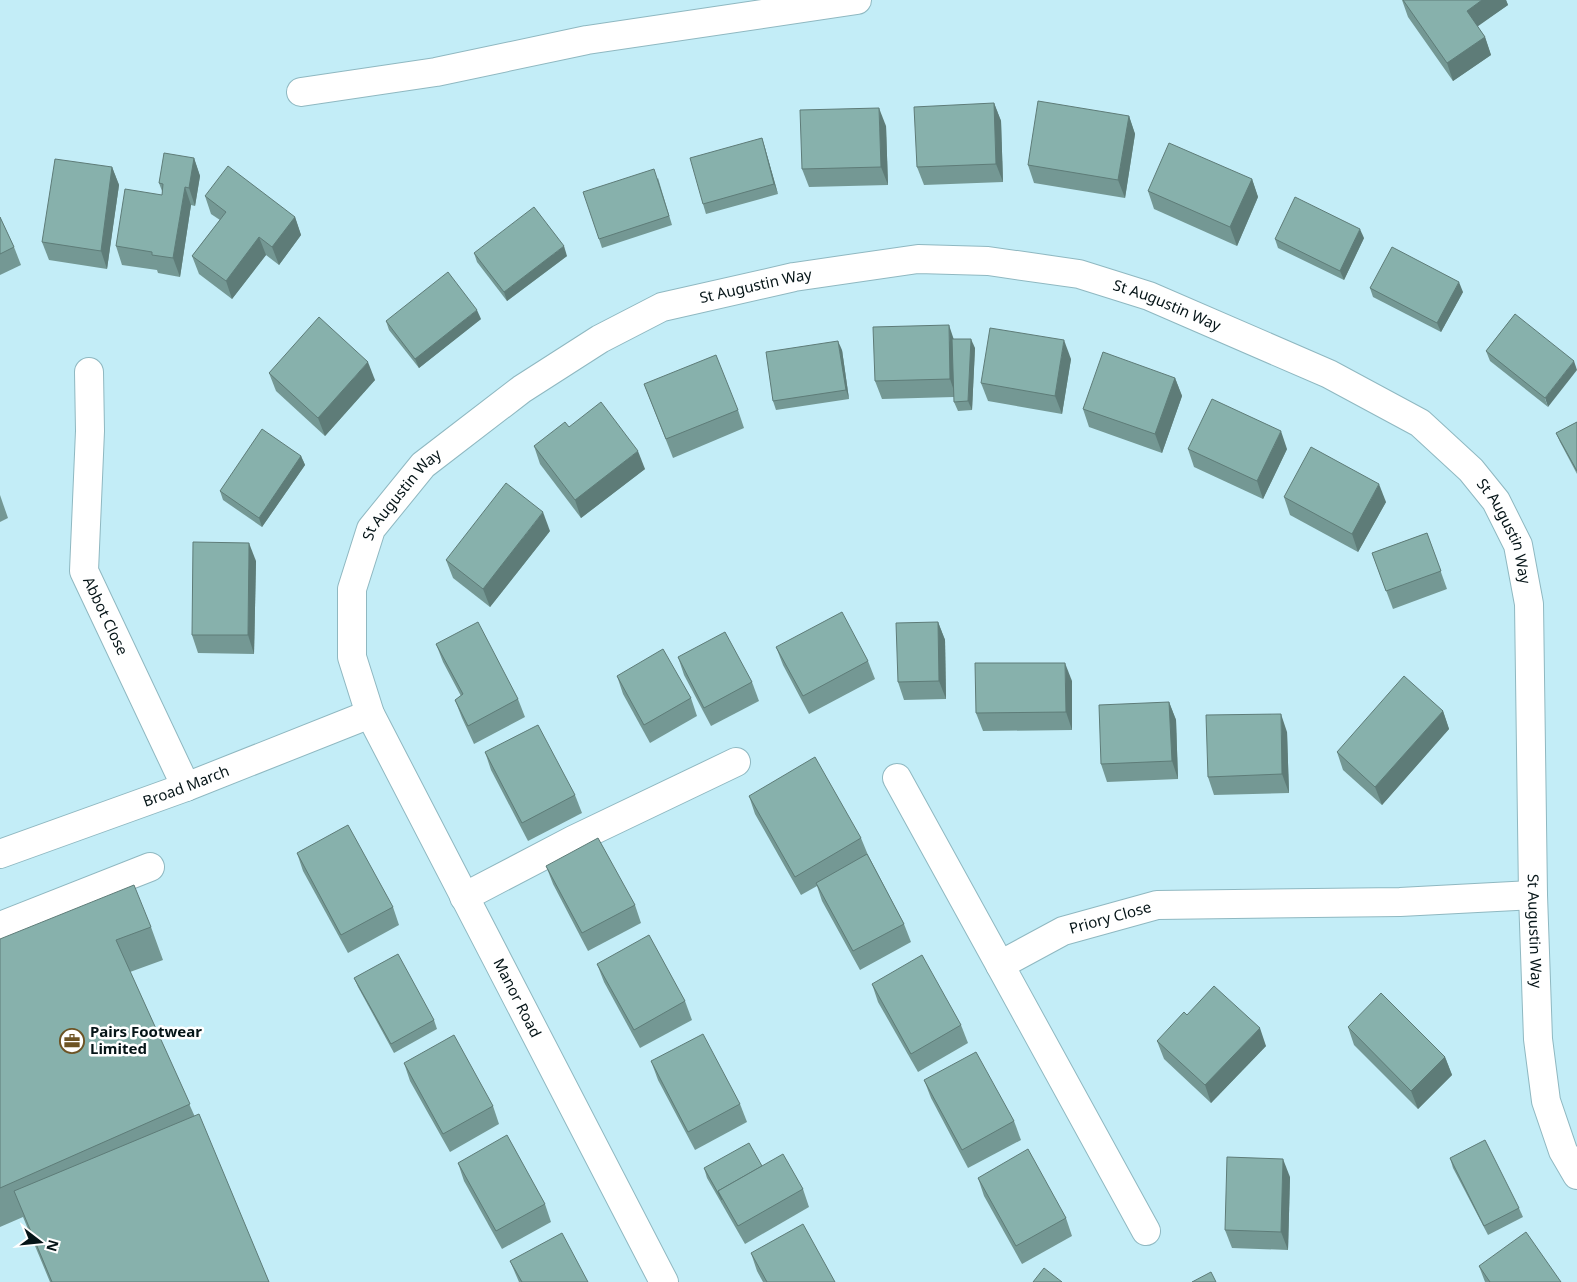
<svg xmlns="http://www.w3.org/2000/svg" width="1577" height="1282" font-family="'Noto Sans',sans-serif">
<style>
.lines{fill:none;stroke-linecap:round;stroke-linejoin:round}
.minor-casing{stroke:#8fb8c1;stroke-width:30}
.minor{stroke:#fff;stroke-width:28}
.wall{fill:#749894}
.shaded-wall{fill:#5e7c78}
.building{fill:#87b1ac;stroke:#5e7c78}
.labels{text-anchor:middle;stroke-width:5;stroke-linejoin:round;paint-order:stroke}
.street-label{font-size:15px;fill:#051417;stroke:#fff}
.poi-label{font-size:15px;font-weight:bold;fill:#051417;stroke:#fff;text-anchor:start}
</style>
<rect width="100%" height="100%" fill="#c3edf7"/>
<g class="lines">
<defs>
<g id="minor">
<path d="M 301,92 L 436,72 L 587,40 L 857,0"/>
<path id="s1" d="M 89,372 L 90,431 L 84,571 L 186,787"/>
<path d="M 897,778 L 1000,965"/>
<path id="s2" d="M 0,854 L 186,787 L 370,714"/>
<path d="M 464,897 L 573,840 L 736,762"/>
<path d="M 0,926 L 150,867"/>
<path id="s3" d="M 1146,1231 L 1000,965 L 1063,931 L 1157,905 L 1400,902 L 1533,895"/>
<path id="s4" d="M 664,1282 L 370,714 L 352,657 L 352,589 L 371,529 L 423,465 L 522,389 L 600,339 L 662,307 L 794,277 L 918,259 L 988,261 L 1079,274 L 1149,296 L 1329,374 L 1420,423 L 1471,470 L 1496,501 L 1518,545 L 1529,604 L 1533,895 L 1538,1039 L 1546,1101 L 1563,1151 L 1577,1175"/>
</g>
</defs>
<use href="#minor" class="minor-casing"/>
<use href="#minor" class="minor"/>
</g>
<g class="wall">
<path d="M 1402,0 L 1506,0 L 1508,5 L 1477,26 L 1485,37 L 1491,55 L 1453,81 L 1408,17 Z"/>
<path d="M 994,103 L 1001,121 L 1003,182 L 924,185 L 917,167 Z"/>
<path d="M 1129,116 L 1135,134 L 1125,198 L 1034,183 L 1028,165 Z"/>
<path d="M 886,126 L 888,185 L 809,187 L 802,169 Z"/>
<path d="M 762,138 L 765,148 L 778,194 L 706,214 L 703,204 Z"/>
<path d="M 194,158 L 200,176 L 195,206 L 191,205 L 180,277 L 158,273 L 157,270 L 122,265 L 116,246 L 162,195 L 162,191 L 159,183 Z"/>
<path d="M 112,167 L 119,185 L 107,269 L 49,260 L 42,242 Z"/>
<path d="M 658,178 L 672,225 L 602,248 L 599,239 Z"/>
<path d="M 1252,179 L 1258,197 L 1237,246 L 1154,209 L 1148,191 Z"/>
<path d="M 205,196 L 295,217 L 301,235 L 279,265 L 266,255 L 232,299 L 199,274 L 192,256 L 220,220 L 211,214 Z"/>
<path d="M 0,217 L 14,247 L 21,265 L 0,275 Z"/>
<path d="M 1364,238 L 1344,280 L 1278,248 L 1275,239 Z"/>
<path d="M 474,253 L 567,256 L 507,301 L 477,262 Z"/>
<path d="M 1370,288 L 1463,292 L 1441,332 L 1373,297 Z"/>
<path d="M 1515,314 L 1548,407 L 1490,361 L 1486,351 Z"/>
<path d="M 481,319 L 419,368 L 389,330 L 386,321 Z"/>
<path d="M 954,339 L 975,348 L 972,410 L 958,411 L 954,402 L 954,397 L 882,399 L 875,381 Z"/>
<path d="M 842,350 L 849,399 L 776,410 L 773,401 Z"/>
<path d="M 1071,359 L 1062,414 L 988,401 L 981,383 Z"/>
<path d="M 269,373 L 375,380 L 325,436 L 276,391 Z"/>
<path d="M 1175,378 L 1182,396 L 1162,453 L 1089,427 L 1083,409 Z"/>
<path d="M 644,384 L 738,410 L 744,428 L 673,458 Z"/>
<path d="M 1577,422 L 1577,474 L 1560,442 L 1556,433 Z"/>
<path d="M 569,427 L 645,469 L 581,518 L 540,464 L 534,446 Z"/>
<path d="M 1188,449 L 1287,449 L 1263,499 L 1194,467 Z"/>
<path d="M 301,456 L 305,465 L 262,527 L 223,500 L 220,491 Z"/>
<path d="M 0,495 L 8,518 L 0,522 Z"/>
<path d="M 1284,497 L 1386,502 L 1358,552 L 1290,515 Z"/>
<path d="M 550,531 L 490,607 L 453,578 L 446,560 Z"/>
<path d="M 1427,533 L 1447,589 L 1393,609 L 1372,553 Z"/>
<path d="M 256,561 L 254,654 L 198,653 L 192,635 Z"/>
<path d="M 938,622 L 945,640 L 946,699 L 904,700 L 898,682 Z"/>
<path d="M 436,644 L 518,699 L 525,717 L 474,744 L 462,718 L 455,700 L 461,696 L 443,662 Z"/>
<path d="M 776,647 L 868,661 L 875,679 L 809,714 L 783,665 Z"/>
<path d="M 678,657 L 752,682 L 759,701 L 711,726 L 684,675 Z"/>
<path d="M 617,676 L 691,698 L 697,716 L 650,743 L 623,694 Z"/>
<path d="M 1072,681 L 1072,730 L 983,731 L 976,713 Z"/>
<path d="M 1169,702 L 1176,720 L 1178,779 L 1107,782 L 1101,764 Z"/>
<path d="M 1443,711 L 1449,729 L 1382,805 L 1343,770 L 1337,752 Z"/>
<path d="M 1287,732 L 1289,793 L 1214,795 L 1208,777 Z"/>
<path d="M 485,752 L 575,795 L 582,813 L 528,841 L 491,770 Z"/>
<path d="M 749,796 L 861,838 L 868,855 L 904,924 L 911,942 L 860,970 L 822,901 L 817,886 L 801,895 L 755,814 Z"/>
<path d="M 297,853 L 393,907 L 399,925 L 348,953 L 303,871 Z"/>
<path d="M 546,866 L 635,905 L 641,923 L 588,951 L 553,884 Z"/>
<path d="M 151,927 L 163,960 L 130,972 L 269,1282 L 50,1282 L 23,1217 L 0,1227 L 0,939 Z"/>
<path d="M 597,964 L 685,1001 L 692,1020 L 640,1048 L 604,982 Z"/>
<path d="M 354,978 L 434,1020 L 437,1029 L 394,1053 L 358,987 Z"/>
<path d="M 872,984 L 961,1025 L 968,1043 L 918,1072 L 878,1002 Z"/>
<path d="M 1187,1015 L 1266,1046 L 1211,1103 L 1164,1059 L 1157,1041 Z"/>
<path d="M 1348,1027 L 1445,1057 L 1452,1075 L 1418,1109 L 1354,1045 Z"/>
<path d="M 651,1061 L 740,1104 L 747,1122 L 695,1150 L 658,1080 Z"/>
<path d="M 404,1063 L 493,1106 L 499,1124 L 450,1152 L 410,1081 Z"/>
<path d="M 924,1080 L 1014,1121 L 1021,1140 L 968,1168 L 931,1098 Z"/>
<path d="M 1450,1158 L 1519,1208 L 1523,1217 L 1488,1235 L 1453,1168 Z"/>
<path d="M 458,1163 L 545,1204 L 551,1222 L 502,1249 L 464,1181 Z"/>
<path d="M 762,1166 L 803,1189 L 809,1207 L 745,1244 L 707,1178 L 704,1168 Z"/>
<path d="M 1290,1177 L 1288,1250 L 1232,1248 L 1225,1230 Z"/>
<path d="M 978,1178 L 1066,1218 L 1072,1236 L 1022,1264 L 984,1196 Z"/>
<path d="M 751,1253 L 835,1282 L 763,1282 L 757,1271 Z"/>
<path d="M 510,1261 L 588,1282 L 519,1282 Z"/>
<path d="M 1479,1266 L 1561,1282 L 1485,1282 Z"/>
</g>
<g class="shaded-wall">
<path d="M 1482,0 L 1506,0 L 1508,5 L 1474,29 L 1467,11 Z"/>
<path d="M 1485,37 L 1491,55 L 1453,81 L 1447,63 Z"/>
<path d="M 994,103 L 1001,121 L 1003,182 L 996,164 Z"/>
<path d="M 879,108 L 886,126 L 888,185 L 881,167 Z"/>
<path d="M 1129,116 L 1135,134 L 1125,198 L 1118,180 Z"/>
<path d="M 762,138 L 765,148 L 778,194 L 774,184 Z"/>
<path d="M 194,158 L 200,176 L 195,206 L 189,188 Z"/>
<path d="M 112,167 L 119,185 L 107,269 L 101,251 Z"/>
<path d="M 1252,179 L 1258,197 L 1237,246 L 1230,227 Z"/>
<path d="M 185,187 L 191,205 L 180,277 L 173,258 Z"/>
<path d="M 295,217 L 301,235 L 279,265 L 272,247 Z"/>
<path d="M 1360,229 L 1364,238 L 1344,280 L 1340,271 Z"/>
<path d="M 259,237 L 266,255 L 232,299 L 226,281 Z"/>
<path d="M 564,246 L 567,256 L 507,301 L 504,292 Z"/>
<path d="M 1459,282 L 1463,292 L 1441,332 L 1437,323 Z"/>
<path d="M 477,310 L 481,319 L 419,368 L 415,359 Z"/>
<path d="M 949,325 L 955,343 L 956,397 L 950,379 Z"/>
<path d="M 971,339 L 975,348 L 972,410 L 968,401 Z"/>
<path d="M 1064,340 L 1071,359 L 1062,414 L 1055,396 Z"/>
<path d="M 838,341 L 842,350 L 849,399 L 846,390 Z"/>
<path d="M 1574,361 L 1577,370 L 1548,407 L 1545,398 Z"/>
<path d="M 368,362 L 375,380 L 325,436 L 318,418 Z"/>
<path d="M 1175,378 L 1182,396 L 1162,453 L 1155,434 Z"/>
<path d="M 1281,431 L 1287,449 L 1263,499 L 1257,481 Z"/>
<path d="M 638,451 L 645,469 L 581,518 L 575,500 Z"/>
<path d="M 301,456 L 305,465 L 262,527 L 259,518 Z"/>
<path d="M 1379,484 L 1386,502 L 1358,552 L 1352,534 Z"/>
<path d="M 543,512 L 550,531 L 490,607 L 483,589 Z"/>
<path d="M 249,543 L 256,561 L 254,654 L 248,635 Z"/>
<path d="M 938,622 L 945,640 L 946,699 L 939,681 Z"/>
<path d="M 1065,663 L 1072,681 L 1072,730 L 1066,712 Z"/>
<path d="M 1169,702 L 1176,720 L 1178,779 L 1172,761 Z"/>
<path d="M 1443,711 L 1449,729 L 1382,805 L 1375,787 Z"/>
<path d="M 1281,714 L 1287,732 L 1289,793 L 1282,774 Z"/>
<path d="M 1260,1028 L 1266,1046 L 1211,1103 L 1205,1085 Z"/>
<path d="M 1445,1057 L 1452,1075 L 1418,1109 L 1411,1091 Z"/>
<path d="M 1283,1159 L 1290,1177 L 1288,1250 L 1281,1232 Z"/>
</g>
<g class="building">
<path d="M 1403,0 L 1482,0 L 1467,11 L 1485,37 L 1447,63 Z"/>
<path d="M 1038,101 L 1129,116 L 1118,180 L 1028,165 Z"/>
<path d="M 994,103 L 996,164 L 917,167 L 914,107 Z"/>
<path d="M 879,108 L 881,167 L 802,169 L 800,110 Z"/>
<path d="M 762,138 L 774,184 L 703,204 L 690,158 Z"/>
<path d="M 1169,143 L 1252,179 L 1230,227 L 1148,191 Z"/>
<path d="M 164,153 L 194,158 L 189,188 L 185,187 L 173,258 L 152,255 L 152,252 L 116,246 L 125,189 L 162,195 L 163,184 L 159,183 Z"/>
<path d="M 55,159 L 112,167 L 101,251 L 42,242 Z"/>
<path d="M 228,166 L 295,217 L 272,247 L 259,237 L 226,281 L 192,256 L 226,212 L 205,196 Z"/>
<path d="M 654,169 L 669,216 L 599,239 L 583,192 Z"/>
<path d="M 1295,197 L 1360,229 L 1340,271 L 1275,239 Z"/>
<path d="M 534,207 L 564,246 L 504,292 L 474,253 Z"/>
<path d="M 0,217 L 14,247 L 0,254 Z"/>
<path d="M 1392,247 L 1459,282 L 1437,323 L 1370,288 Z"/>
<path d="M 448,272 L 477,310 L 415,359 L 386,321 Z"/>
<path d="M 1515,314 L 1574,361 L 1545,398 L 1486,351 Z"/>
<path d="M 319,317 L 368,362 L 318,418 L 269,373 Z"/>
<path d="M 949,325 L 950,379 L 875,381 L 873,327 Z"/>
<path d="M 990,328 L 1064,340 L 1055,396 L 981,383 Z"/>
<path d="M 952,339 L 971,339 L 968,401 L 954,402 Z"/>
<path d="M 838,341 L 846,390 L 773,401 L 766,352 Z"/>
<path d="M 1103,352 L 1175,378 L 1155,434 L 1083,409 Z"/>
<path d="M 716,355 L 738,410 L 666,439 L 644,384 Z"/>
<path d="M 1212,399 L 1281,431 L 1257,481 L 1188,449 Z"/>
<path d="M 601,402 L 638,451 L 575,500 L 534,446 L 565,422 L 569,427 Z"/>
<path d="M 1577,422 L 1577,471 L 1556,433 Z"/>
<path d="M 262,429 L 301,456 L 259,518 L 220,491 Z"/>
<path d="M 1311,447 L 1379,484 L 1352,534 L 1284,497 Z"/>
<path d="M 506,483 L 543,512 L 483,589 L 446,560 Z"/>
<path d="M 1427,533 L 1441,571 L 1386,591 L 1372,553 Z"/>
<path d="M 193,542 L 249,543 L 248,635 L 192,635 Z"/>
<path d="M 842,612 L 868,661 L 803,696 L 776,647 Z"/>
<path d="M 478,622 L 518,699 L 468,726 L 455,700 L 463,694 L 436,644 Z"/>
<path d="M 938,622 L 939,681 L 898,682 L 896,623 Z"/>
<path d="M 725,632 L 752,682 L 704,708 L 678,657 Z"/>
<path d="M 663,649 L 691,698 L 644,725 L 617,676 Z"/>
<path d="M 975,663 L 1065,663 L 1066,712 L 976,713 Z"/>
<path d="M 1404,676 L 1443,711 L 1375,787 L 1337,752 Z"/>
<path d="M 1169,702 L 1172,761 L 1101,764 L 1099,705 Z"/>
<path d="M 1281,714 L 1282,774 L 1208,777 L 1206,715 Z"/>
<path d="M 538,725 L 575,795 L 522,823 L 485,752 Z"/>
<path d="M 815,757 L 861,838 L 795,877 L 749,796 Z"/>
<path d="M 348,825 L 393,907 L 341,935 L 297,853 Z"/>
<path d="M 598,838 L 635,905 L 582,933 L 546,866 Z"/>
<path d="M 867,854 L 904,924 L 853,951 L 816,883 Z"/>
<path d="M 134,885 L 151,927 L 116,940 L 190,1104 L 0,1188 L 0,939 Z"/>
<path d="M 649,935 L 685,1001 L 634,1030 L 597,964 Z"/>
<path d="M 398,954 L 434,1020 L 391,1044 L 354,978 Z"/>
<path d="M 922,955 L 961,1025 L 911,1054 L 872,984 Z"/>
<path d="M 1214,986 L 1260,1028 L 1205,1085 L 1157,1041 L 1184,1012 L 1187,1015 Z"/>
<path d="M 1381,993 L 1445,1057 L 1411,1091 L 1348,1027 Z"/>
<path d="M 703,1034 L 740,1104 L 688,1132 L 651,1061 Z"/>
<path d="M 454,1035 L 493,1106 L 443,1134 L 404,1063 Z"/>
<path d="M 976,1052 L 1014,1121 L 962,1150 L 924,1080 Z"/>
<path d="M 199,1114 L 269,1282 L 52,1282 L 14,1191 Z"/>
<path d="M 507,1135 L 545,1204 L 496,1231 L 458,1163 Z"/>
<path d="M 1485,1140 L 1519,1208 L 1484,1226 L 1450,1158 Z"/>
<path d="M 749,1143 L 762,1166 L 718,1191 L 722,1200 L 704,1168 Z"/>
<path d="M 1028,1149 L 1066,1218 L 1016,1246 L 978,1178 Z"/>
<path d="M 783,1154 L 803,1189 L 738,1226 L 718,1191 Z"/>
<path d="M 1227,1157 L 1283,1159 L 1281,1232 L 1225,1230 Z"/>
<path d="M 803,1224 L 835,1282 L 767,1282 L 751,1253 Z"/>
<path d="M 1526,1232 L 1561,1282 L 1490,1282 L 1479,1266 Z"/>
<path d="M 562,1233 L 588,1282 L 522,1282 L 510,1261 Z"/>
<path d="M 1044,1268 L 1062,1282 L 1033,1282 Z"/>
<path d="M 1211,1272 L 1216,1282 L 1192,1282 Z"/>
</g>
<defs>
<symbol id="office-ring" viewBox="-11 -11 22 22"><circle r="9.5" fill="#fff" stroke="#6d5324" stroke-width="1.5"/><path d="M-6-3h4V-5.5h4V-3h4V5H-6ZM-1-4.5V-3h2v-1.5ZM-6 0V1H6V0Z" fill="#6d5324"/></symbol>
</defs>
<g fill-rule="evenodd">
<use href="#office-ring" x="58" y="1027" width="28" height="28"/>
</g>
<g class="labels">
<g class="street-label">
<text dy="5" stroke="none"><textPath href="#s4" startOffset="1296">St Augustin Way</textPath></text>
<text dy="5" stroke="none"><textPath href="#s4" startOffset="1716">St Augustin Way</textPath></text>
<text dy="5" stroke="none"><textPath href="#s4" startOffset="876">St Augustin Way</textPath></text>
<text dy="5" stroke="none"><textPath href="#s4" startOffset="2136">St Augustin Way</textPath></text>
<text dy="5" stroke="none"><textPath href="#s1" startOffset="249">Abbot Close</textPath></text>
<text dy="5" stroke="none"><textPath href="#s2" startOffset="198">Broad March</textPath></text>
<text dy="5" stroke="none"><textPath href="#s3" startOffset="424">Priory Close</textPath></text>
<text dy="5" stroke="none"><textPath href="#s4" startOffset="2541">St Augustin Way</textPath></text>
<text transform="translate(517 998) rotate(63)" y="5">Manor Road</text>
</g>
<g class="poi-label">
<text x="90" y="1037">Pairs Footwear<tspan x="90" dy="17">Limited</tspan></text>
</g>
</g>
<g transform="translate(40 1242) rotate(106)" stroke="#ffffff" stroke-width="4" paint-order="stroke">
<path d="M0-4L9 19L0 12L-9 19Z" fill="#051417"/>
<text y="-8" font-size="14" font-weight="bold" text-anchor="middle" fill="#051417">N</text>
</g>
</svg>
